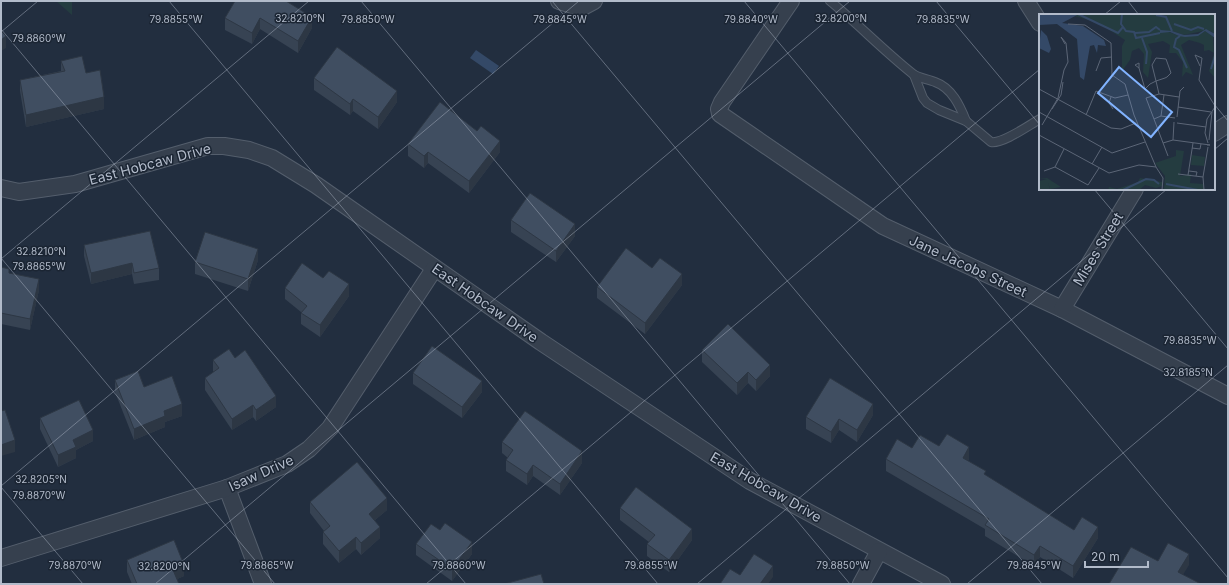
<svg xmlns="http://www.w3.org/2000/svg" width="1229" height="585" font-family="Inter,sans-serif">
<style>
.green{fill:#243c40}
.water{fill:#344967}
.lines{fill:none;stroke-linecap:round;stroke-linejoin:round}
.service-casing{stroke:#545e6c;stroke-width:10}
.minor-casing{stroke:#545e6c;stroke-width:18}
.service{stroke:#36404e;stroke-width:8}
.minor{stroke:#36404e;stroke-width:16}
.wall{fill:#374353}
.shaded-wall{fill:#2d3744}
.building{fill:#404e61;stroke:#2d3744}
.ticks{fill:none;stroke:#b2bbca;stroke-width:1;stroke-opacity:0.45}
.labels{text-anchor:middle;stroke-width:3;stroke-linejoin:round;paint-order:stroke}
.street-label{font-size:14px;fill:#b2bbca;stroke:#1b2533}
.inset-river{fill:none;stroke:#344967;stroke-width:2}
.inset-road{fill:none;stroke:#5c6677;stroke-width:1}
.view{fill:#81b3ff;fill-opacity:0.15;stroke:#81b3ff;stroke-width:2}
.inset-edge{fill:none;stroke:#b2bbca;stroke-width:2}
.ticks-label{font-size:10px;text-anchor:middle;fill:#b2bbca;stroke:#1b2533;stroke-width:3;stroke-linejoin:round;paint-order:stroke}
</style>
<rect width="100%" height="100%" fill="#222e3f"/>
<path class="green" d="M 57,1 L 72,1 L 72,15 L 56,1 Z"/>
<path class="water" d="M 476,50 L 499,66 L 493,74 L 470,58 Z"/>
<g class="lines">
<defs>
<g id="service">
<path d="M 830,1 C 858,24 884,51 913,74 C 918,78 928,79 935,82 C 952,88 960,106 966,121"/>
<path d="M 914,75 L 923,98 L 927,103 L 939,110 L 966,121 L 991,142 C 1003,144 1029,125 1040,119"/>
</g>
<g id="minor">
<path d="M 559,1 L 581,8 L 594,1"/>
<path d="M 791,1 L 722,102 L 719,109 L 720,114 L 883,226 L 1062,309 L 1228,396"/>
<path d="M 1026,1 L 1040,23"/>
<path d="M 1214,133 L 1228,124"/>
<path d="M 1,188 L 19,192 L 75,184 L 208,146 L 224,146 L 249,150 L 272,158 L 316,185 L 541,342 L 750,481 L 942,584"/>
<path d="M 1062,309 L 1135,189"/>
<path d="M 227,488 L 263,584"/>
<path d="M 1,558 L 227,488 L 287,464 L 309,449 L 330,428 L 434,269"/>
<path d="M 861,584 L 879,551"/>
</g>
</defs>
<use href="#service" class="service-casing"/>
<use href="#minor" class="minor-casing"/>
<use href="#service" class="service"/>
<use href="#minor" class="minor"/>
</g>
<g class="wall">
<path d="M 235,1 L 312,28 L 298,53 L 260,29 L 252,44 L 225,30 L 225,18 Z"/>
<path d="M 61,61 L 86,73 L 104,109 L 26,127 L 20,91 L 20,80 L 61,71 Z"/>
<path d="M 314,78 L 397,102 L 378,129 L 353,111 L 350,115 L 314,90 Z"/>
<path d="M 408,144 L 500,152 L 469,193 L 428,163 L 424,168 L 408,156 Z"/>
<path d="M 511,220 L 575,236 L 556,262 L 511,232 Z"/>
<path d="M 84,245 L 159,268 L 159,280 L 134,284 L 132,274 L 91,284 L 84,256 Z"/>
<path d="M 258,260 L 248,291 L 195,274 L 195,262 Z"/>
<path d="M 1,267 L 9,274 L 39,290 L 30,330 L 1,324 Z"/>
<path d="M 682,285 L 645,334 L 597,298 L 597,287 Z"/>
<path d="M 285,288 L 349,296 L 320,337 L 301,324 L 301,312 L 285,299 Z"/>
<path d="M 702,350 L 770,376 L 756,391 L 748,383 L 737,395 L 702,362 Z"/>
<path d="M 235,358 L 276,407 L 256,421 L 253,417 L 232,430 L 205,390 L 205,378 L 214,372 L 213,371 L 213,360 Z"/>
<path d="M 413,373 L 482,392 L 462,418 L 413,384 Z"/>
<path d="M 115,380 L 144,387 L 182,416 L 165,422 L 165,427 L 134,440 L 115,392 Z"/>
<path d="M 873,415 L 857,442 L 839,430 L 831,443 L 806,429 L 806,417 Z"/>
<path d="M 40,418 L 93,441 L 76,450 L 76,458 L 58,467 L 40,429 Z"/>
<path d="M 502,442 L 582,463 L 560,495 L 533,476 L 527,485 L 506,471 L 506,460 L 508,458 L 502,453 Z"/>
<path d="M 912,448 L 969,459 L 968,461 L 986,476 L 1074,530 L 1098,538 L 1073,578 L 1040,557 L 1034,566 L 985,536 L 985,529 L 886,471 L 886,459 Z"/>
<path d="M 310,502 L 387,510 L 375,520 L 380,538 L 361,555 L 356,549 L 339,563 L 323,544 L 323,532 L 324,531 L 310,513 Z"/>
<path d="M 620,508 L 692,540 L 669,572 L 647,556 L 647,544 L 649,542 L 620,520 Z"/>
<path d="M 416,544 L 472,554 L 452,581 L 416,555 Z"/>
<path d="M 127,560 L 184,576 L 177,579 L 179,584 L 132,584 L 127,572 Z"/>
</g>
<g class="shaded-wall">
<path d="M 2,17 L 2,29 L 1,29 L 1,18 Z"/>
<path d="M 312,17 L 312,28 L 298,53 L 298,41 Z"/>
<path d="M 260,18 L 260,29 L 252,44 L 252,33 Z"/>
<path d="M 6,36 L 6,48 L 1,51 L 1,40 Z"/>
<path d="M 397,91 L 397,102 L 378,129 L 378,117 Z"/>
<path d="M 104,97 L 104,109 L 26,127 L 26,115 Z"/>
<path d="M 353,99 L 353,111 L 350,115 L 350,104 Z"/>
<path d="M 500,141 L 500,152 L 469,193 L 469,181 Z"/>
<path d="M 428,152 L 428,163 L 424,168 L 424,156 Z"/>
<path d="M 575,224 L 575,236 L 556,262 L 556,251 Z"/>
<path d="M 258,249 L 258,260 L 248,291 L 248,279 Z"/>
<path d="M 132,263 L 132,274 L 91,284 L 91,273 Z"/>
<path d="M 682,274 L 682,285 L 645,334 L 645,323 Z"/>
<path d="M 39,279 L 39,290 L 30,330 L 30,319 Z"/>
<path d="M 349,284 L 349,296 L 320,337 L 320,325 Z"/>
<path d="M 770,365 L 770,376 L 756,391 L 756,380 Z"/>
<path d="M 748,372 L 748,383 L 737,395 L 737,383 Z"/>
<path d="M 482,381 L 482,392 L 462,418 L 462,407 Z"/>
<path d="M 276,396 L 276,407 L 256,421 L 256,410 Z"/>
<path d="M 182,404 L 182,416 L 165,422 L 165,427 L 134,440 L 134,429 L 164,411 Z"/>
<path d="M 873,404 L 873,415 L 857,442 L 857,430 Z"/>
<path d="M 253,405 L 253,417 L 232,430 L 232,419 Z"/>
<path d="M 839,419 L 839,430 L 831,443 L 831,432 Z"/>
<path d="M 93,430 L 93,441 L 76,450 L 76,458 L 58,467 L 58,455 L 73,440 Z"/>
<path d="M 15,440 L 15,452 L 1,456 L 1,445 Z"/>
<path d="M 969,447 L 969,459 L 963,470 L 963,458 Z"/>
<path d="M 582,451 L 582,463 L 560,495 L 560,484 Z"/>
<path d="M 533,465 L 533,476 L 527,485 L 527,474 Z"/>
<path d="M 387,498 L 387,510 L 369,525 L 369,514 Z"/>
<path d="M 380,527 L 380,538 L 361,555 L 361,543 Z"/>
<path d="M 1098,527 L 1098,538 L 1073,578 L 1073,566 Z"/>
<path d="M 692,529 L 692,540 L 669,572 L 669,560 Z"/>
<path d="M 356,537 L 356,549 L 339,563 L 339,551 Z"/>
<path d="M 472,542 L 472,554 L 452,581 L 452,569 Z"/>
<path d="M 1040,546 L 1040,557 L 1034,566 L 1034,555 Z"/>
<path d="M 1189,554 L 1189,565 L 1178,583 L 1178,572 Z"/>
<path d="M 184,565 L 184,576 L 173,581 L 173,570 Z"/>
<path d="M 773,566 L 773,577 L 768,584 L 760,584 Z"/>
</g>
<g class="building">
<path d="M 235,1 L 286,1 L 312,17 L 298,41 L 260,18 L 252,33 L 225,18 Z"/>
<path d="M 1,31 L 6,36 L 1,40 Z"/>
<path d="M 337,47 L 397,91 L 378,117 L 353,99 L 350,104 L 314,78 Z"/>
<path d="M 82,56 L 86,73 L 100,70 L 104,97 L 26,115 L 20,80 L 65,71 L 61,61 Z"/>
<path d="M 440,102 L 477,131 L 481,126 L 500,141 L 469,181 L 428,152 L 424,156 L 408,144 Z"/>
<path d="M 530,193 L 575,224 L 556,251 L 511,220 Z"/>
<path d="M 150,231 L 159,268 L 134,273 L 132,263 L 91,273 L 84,245 Z"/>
<path d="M 205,232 L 258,249 L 248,279 L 195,262 Z"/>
<path d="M 626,248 L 652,268 L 660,258 L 682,274 L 645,323 L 597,287 Z"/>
<path d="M 302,263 L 323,278 L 329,271 L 349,284 L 320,325 L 301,313 L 307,306 L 285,288 Z"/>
<path d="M 1,267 L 9,269 L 9,273 L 39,279 L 30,319 L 1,313 Z"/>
<path d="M 728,324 L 770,365 L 756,380 L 748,372 L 737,383 L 702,350 Z"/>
<path d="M 432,346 L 482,381 L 462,407 L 413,373 Z"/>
<path d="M 229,349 L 235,358 L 245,350 L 276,396 L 256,410 L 253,405 L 232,419 L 205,378 L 219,368 L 213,360 Z"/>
<path d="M 138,371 L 144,387 L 172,376 L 182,404 L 164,411 L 165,416 L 134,429 L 115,380 Z"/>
<path d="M 830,378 L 873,404 L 857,430 L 839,419 L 831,432 L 806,417 Z"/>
<path d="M 79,400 L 93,430 L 73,440 L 76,447 L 58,455 L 40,418 Z"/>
<path d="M 5,410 L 15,440 L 1,445 L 1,411 Z"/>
<path d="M 525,411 L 582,451 L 560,484 L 533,465 L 527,474 L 506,460 L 513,450 L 502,442 Z"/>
<path d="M 947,434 L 969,447 L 963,458 L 986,471 L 984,474 L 1074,530 L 1082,517 L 1098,527 L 1073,566 L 1040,546 L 1034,555 L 985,525 L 989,519 L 886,459 L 897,439 L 912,448 L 920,435 L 939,446 Z"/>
<path d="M 357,462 L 387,498 L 369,514 L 380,527 L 361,543 L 356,537 L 339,551 L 323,532 L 330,526 L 310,502 Z"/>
<path d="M 636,487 L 692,529 L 669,560 L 647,544 L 655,535 L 620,508 Z"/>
<path d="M 445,523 L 472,542 L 452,569 L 416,544 L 431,524 L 440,530 Z"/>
<path d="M 174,540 L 184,565 L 173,570 L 179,584 L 137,584 L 127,560 Z"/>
<path d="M 1168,543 L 1189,554 L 1178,572 L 1201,584 L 1109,584 L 1131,547 L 1158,561 Z"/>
<path d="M 754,554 L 773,566 L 760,584 L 720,584 L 730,569 L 740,575 Z"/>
<path d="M 541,574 L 544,584 L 504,584 Z"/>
</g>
<path class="ticks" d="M 169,1 L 658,584M 361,1 L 850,584M 552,1 L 1042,584M 744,1 L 1228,578M 936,1 L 1040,125M 1128,1 L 1139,15M 1104,15 L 1121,1M 1,29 L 466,584M 1,32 L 38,1M 1214,104 L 1228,121M 1214,150 L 1228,138M 1094,189 L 1228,349M 1,258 L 275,584M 1,259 L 309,1M 1,486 L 579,1M 1,487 L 83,584M 155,584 L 850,1M 426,584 L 1040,69M 697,584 L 1167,189M 967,584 L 1228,365"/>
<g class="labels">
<g class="street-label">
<text transform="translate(150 164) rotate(-15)" y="5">East Hobcaw Drive</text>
<text transform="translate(1098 249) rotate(-59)" y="5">Mises Street</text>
<text transform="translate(968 266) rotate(25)" y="5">Jane Jacobs Street</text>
<text transform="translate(485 303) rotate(35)" y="5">East Hobcaw Drive</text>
<text transform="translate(261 473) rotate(-24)" y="5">Isaw Drive</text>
<text transform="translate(766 487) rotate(30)" y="5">East Hobcaw Drive</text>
</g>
</g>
<g transform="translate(1039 14)">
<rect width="176" height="176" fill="#222e3f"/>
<path d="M 40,0 L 176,0 L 176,20 L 169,16 L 145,21 L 133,17 L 130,18 L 140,22 L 157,22 L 166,17 L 174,22 L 176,64 L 170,57 L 175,39 L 170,36 L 165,37 L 165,31 L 161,29 L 150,26 L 142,31 L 154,61 L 147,58 L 143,63 L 144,48 L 137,39 L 130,39 L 131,31 L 124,27 L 109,30 L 113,38 L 109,64 L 104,58 L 105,40 L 100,34 L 93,37 L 91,46 L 83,57 L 83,32 L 86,26 L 58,8 L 35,2 ZM 137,136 L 145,137 L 141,162 L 152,160 L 151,169 L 164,170 L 165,175 L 172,176 L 125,176 L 126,162 L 116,149 L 137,142 ZM 153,141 L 166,143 L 165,152 L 152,151 ZM 0,164 L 8,164 L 22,173 L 11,175 L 9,168 L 11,176 L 0,176 L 0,167 L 8,165 ZM 101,164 L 123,168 L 123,172 L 117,174 L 106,171 L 100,176 L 69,176 L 70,173 L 78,175 L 99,168 Z" fill="#243c40"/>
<path d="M 0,0 L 40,0 L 23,9 L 44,12 L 65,26 L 67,32 L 59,31 L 58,39 L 55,31 L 51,32 L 45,66 L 41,63 L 38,25 L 18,10 L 0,11 ZM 167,15 L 176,20 L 176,24 L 166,17 L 159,22 L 146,23 L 140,22 L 131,18 L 121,19 L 121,16 L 133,17 L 145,21 L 159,20 ZM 2,16 L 8,22 L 12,35 L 10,39 L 0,34 Z" fill="#344967"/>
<path class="inset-river" d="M 39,0 L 79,19 L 84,13M 83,0 L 82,10 L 87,17 L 95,18 L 97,24 L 121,19M 117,1 L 127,3 L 133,17M 135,10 L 152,16 L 159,13 L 165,15M 96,19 L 110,18 L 117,13 L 121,16M 141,22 L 137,25 L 135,33 L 140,36 L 148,54M 103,24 L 108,38 L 107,50M 172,55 L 176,42M 127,170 L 159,176M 84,176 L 107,165 L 115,166 L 120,170"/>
<path class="inset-road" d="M 29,10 L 46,11 L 72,29 L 73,61 L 86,70 L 95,101 L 117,153M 161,52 L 156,41 L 163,44 L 160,66 L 176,92M 100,54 L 100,49 L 96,51 L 100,54 L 106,75 L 111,70 L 117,67 L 126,64 L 128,63 L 132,59 L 127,45 L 117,44 L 113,51 L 117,67 L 120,80M 57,57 L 62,44 L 73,43M 0,75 L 72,114 L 82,115 L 97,109M 72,83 L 70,89 L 74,95M 139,93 L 172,98M 13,95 L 22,81 L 24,68M 0,98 L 73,139 L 106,128M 47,101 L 57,77 L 76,84 L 89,81M 122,102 L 125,81M 138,103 L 141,77 L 145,73M 115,105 L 122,102 L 136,104M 138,109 L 167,113M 3,111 L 19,84 L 25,56 L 29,48 L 27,29 L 22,23 L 26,30M 0,121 L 70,159 L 100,151 L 117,153 L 124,164 L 123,176M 134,126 L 135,108M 170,126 L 173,98M 124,129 L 134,126 L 171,131 L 168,131M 169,129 L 166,119 L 168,105 L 176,93M 153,134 L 161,135 L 162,130M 129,142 L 107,84 L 120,80 L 140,83M 53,150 L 63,133M 16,153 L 49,171 L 60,154M 5,157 L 16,153 L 25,135M 150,157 L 158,158 L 157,162M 139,160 L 164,163M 149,161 L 154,129M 165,176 L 164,163 L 169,133"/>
<path class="view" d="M 80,53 L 133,98 L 112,123 L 59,79 Z"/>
<rect width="176" height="176" class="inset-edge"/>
</g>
<g class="ticks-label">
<text x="300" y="22">32.8210°N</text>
<text x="841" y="22">32.8200°N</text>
<text x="176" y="23">79.8855°W</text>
<text x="368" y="23">79.8850°W</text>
<text x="560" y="23">79.8845°W</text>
<text x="751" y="23">79.8840°W</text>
<text x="943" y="23">79.8835°W</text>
<text x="39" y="42">79.8860°W</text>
<text x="41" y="255">32.8210°N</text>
<text x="39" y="270">79.8865°W</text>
<text x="1190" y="344">79.8835°W</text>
<text x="1188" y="376">32.8185°N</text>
<text x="41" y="483">32.8205°N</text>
<text x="39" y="499">79.8870°W</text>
<text x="75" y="569">79.8870°W</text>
<text x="267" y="569">79.8865°W</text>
<text x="459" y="569">79.8860°W</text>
<text x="651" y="569">79.8855°W</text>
<text x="843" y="569">79.8850°W</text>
<text x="1034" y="569">79.8845°W</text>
<text x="164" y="570">32.8200°N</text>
</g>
<rect width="1229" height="585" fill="none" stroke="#b2bbca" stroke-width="4"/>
<path d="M1085 561v6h63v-6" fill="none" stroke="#b2bbca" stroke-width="2"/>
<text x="1091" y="561" font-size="12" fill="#b2bbca" stroke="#1b2533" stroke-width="3" paint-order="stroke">20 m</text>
</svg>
